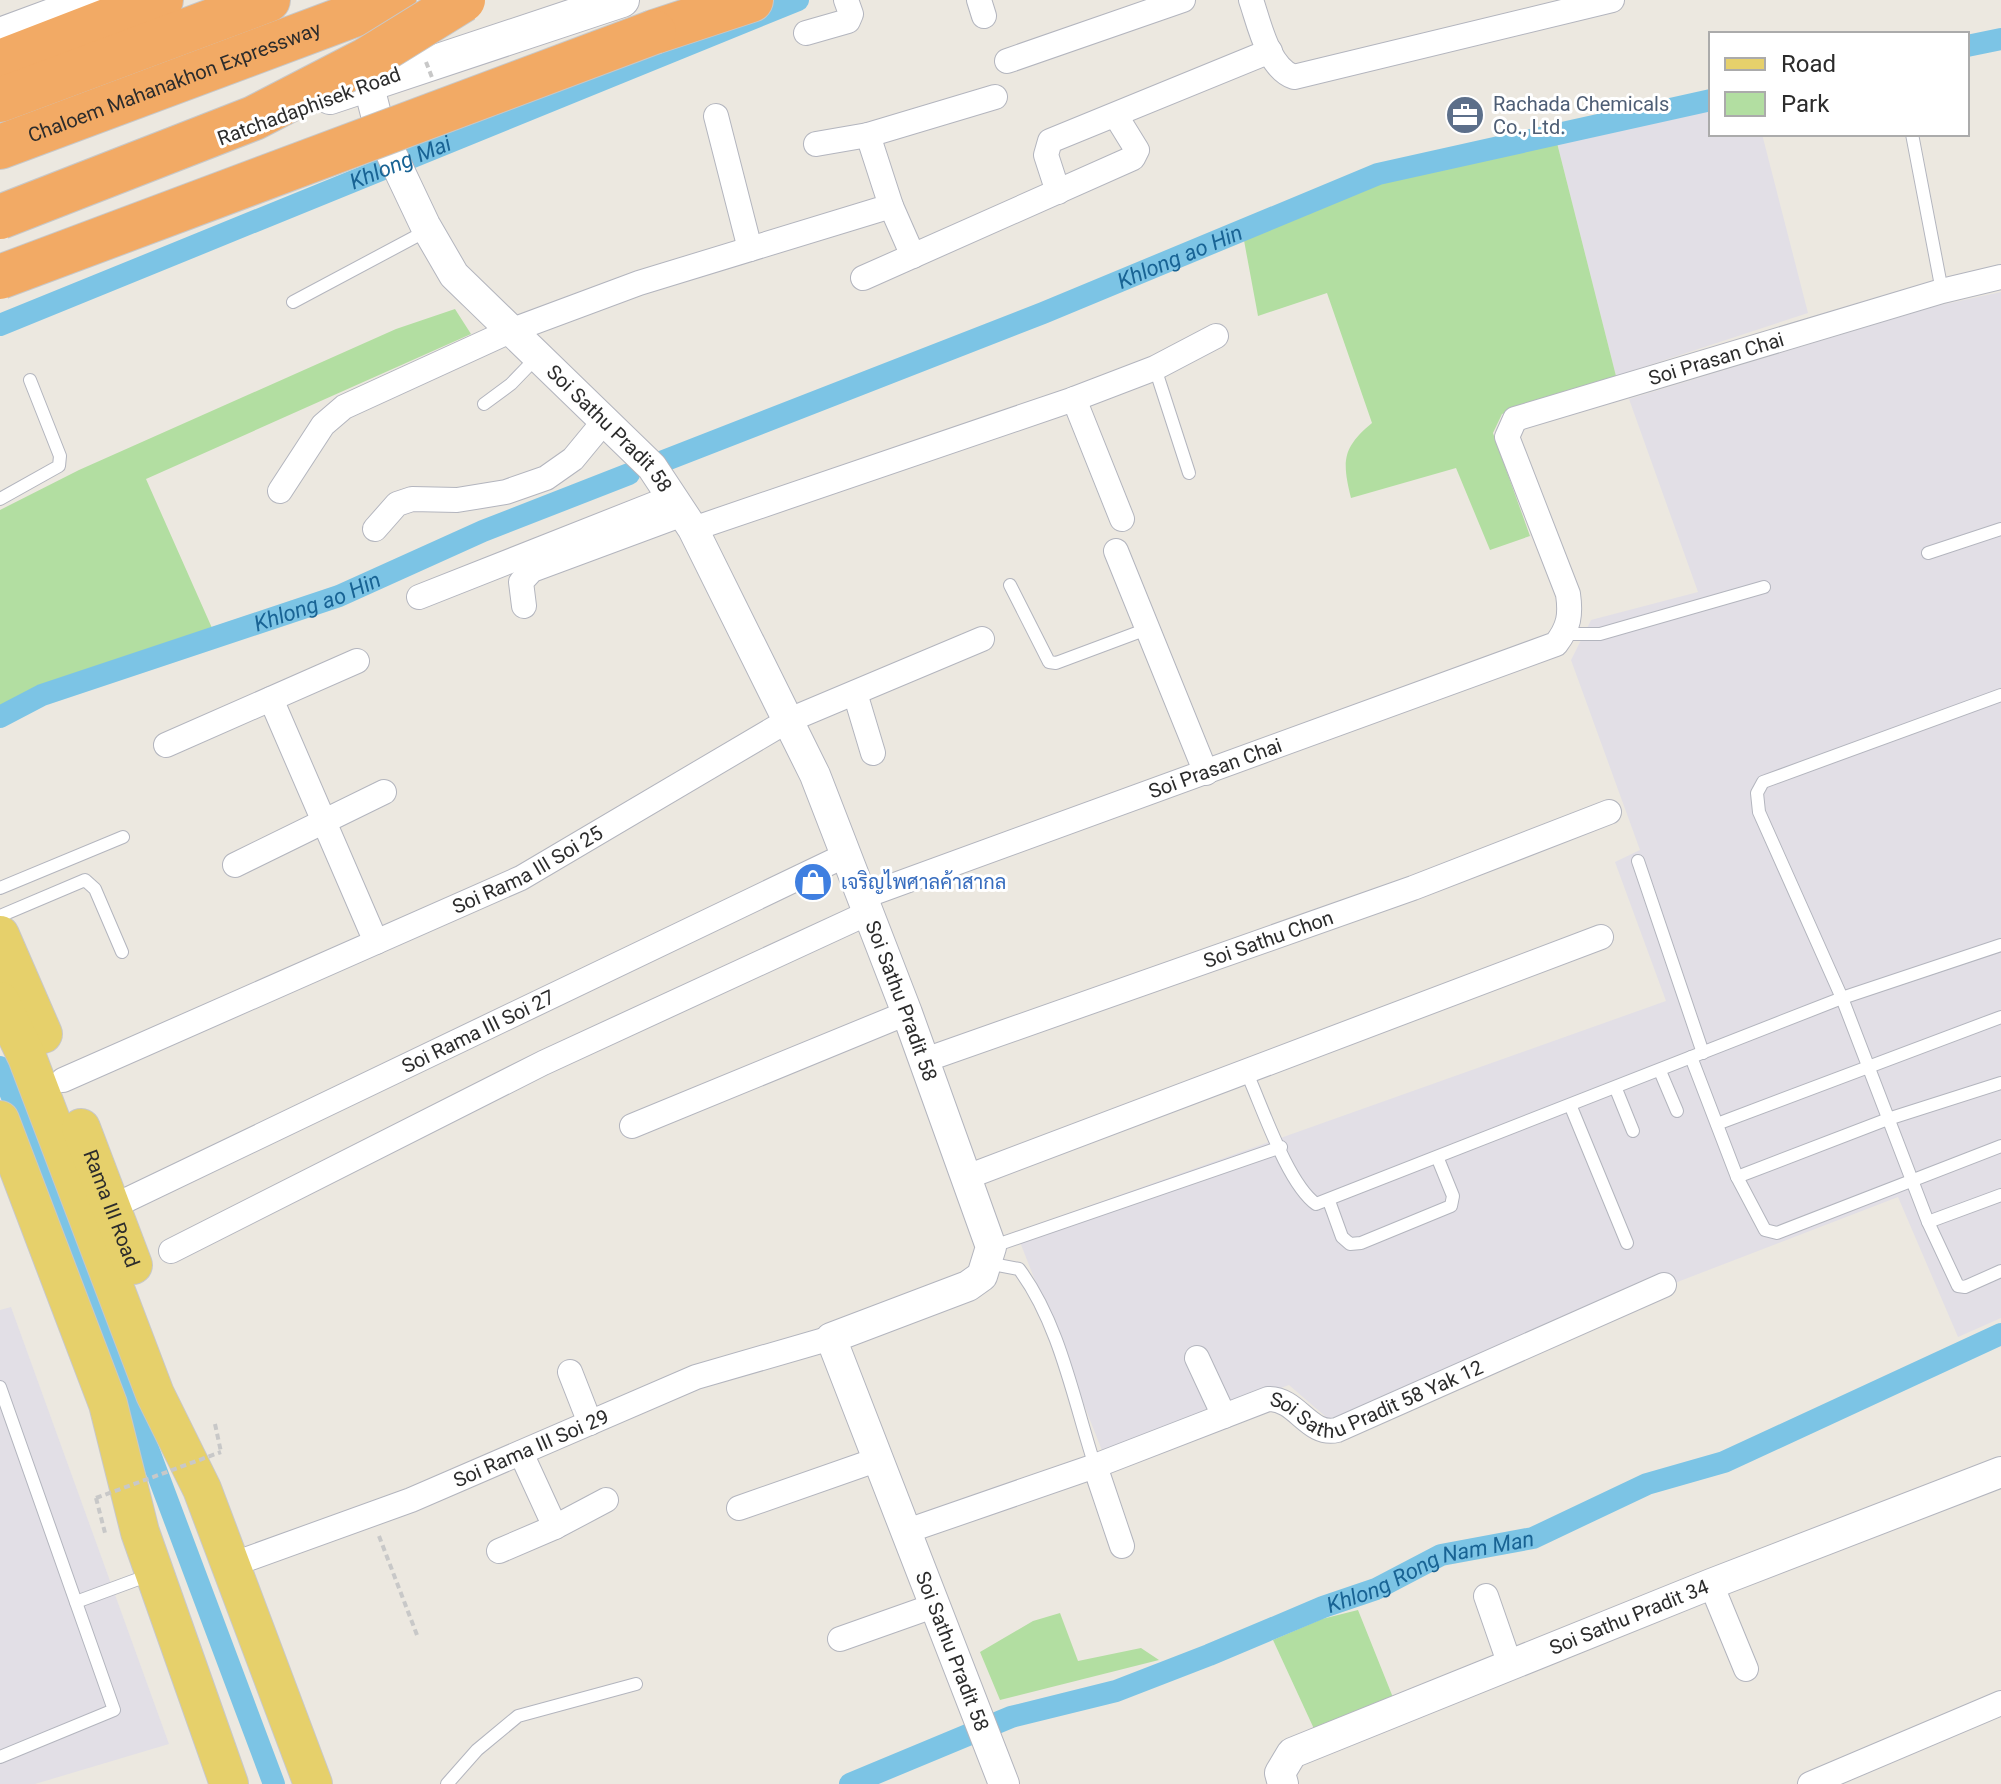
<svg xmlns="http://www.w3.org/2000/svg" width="2001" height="1784" font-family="Roboto,Sarabun,sans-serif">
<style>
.industrial{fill:#e2dfe6}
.green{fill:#b2dea1}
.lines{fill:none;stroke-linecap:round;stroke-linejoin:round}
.canal{stroke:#7cc4e5;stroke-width:22}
.service-casing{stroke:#b3b5be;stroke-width:14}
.minor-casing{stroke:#b3b5be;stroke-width:26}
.tertiary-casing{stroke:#b3b5be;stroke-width:32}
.secondary-casing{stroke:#b3b5be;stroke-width:36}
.primary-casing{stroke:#c8c8c8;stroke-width:40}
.motorway-casing{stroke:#c8c8c8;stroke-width:46}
.path{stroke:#c8c8c8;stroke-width:4;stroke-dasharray:6 4;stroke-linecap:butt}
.service{stroke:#fff;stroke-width:12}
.minor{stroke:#fff;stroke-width:24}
.tertiary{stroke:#fff;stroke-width:30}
.secondary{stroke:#fff;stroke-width:34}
.primary{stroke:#e6d06b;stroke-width:38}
.motorway{stroke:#f2aa65;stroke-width:44}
.motorway-bridge-casing{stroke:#c8c8c8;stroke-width:46;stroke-linecap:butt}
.path-bridge{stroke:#c8c8c8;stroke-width:4;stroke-dasharray:6 4;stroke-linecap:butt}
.motorway-bridge{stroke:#f2aa65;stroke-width:44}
.labels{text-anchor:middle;stroke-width:6;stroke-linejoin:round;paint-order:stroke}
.street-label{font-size:20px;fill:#2c2c2c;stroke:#fff}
.service-label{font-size:20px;fill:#4e5e75;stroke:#fff;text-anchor:start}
.shop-label{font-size:20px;fill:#366cbe;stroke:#fff;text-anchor:start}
.water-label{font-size:22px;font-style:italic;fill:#186394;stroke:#fff}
</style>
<rect width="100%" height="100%" fill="#ece8e0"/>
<g class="industrial">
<path d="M 1711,108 L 1711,134 L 1762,134 L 1808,313 L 1616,376 L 1556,139 Z"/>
<path d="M 2001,292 L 2001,1318 L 1958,1337 L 1898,1197 L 1680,1281 L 1333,1423 L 1289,1385 L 1103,1453 L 1016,1232 L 1666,1001 L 1615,862 L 1640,850 L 1571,660 L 1591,620 L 1698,592 L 1629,399 L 1936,306 Z"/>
<path d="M 11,1307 L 169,1744 L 35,1784 L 0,1784 L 0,1310 Z"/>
</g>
<g class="green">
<path d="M 1556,139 L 1616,376 L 1502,414 L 1493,433 L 1530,536 L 1490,550 L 1456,468 L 1351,498 C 1342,461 1342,448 1372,423 L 1327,293 L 1258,316 L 1243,235 L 1394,174 Z"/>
<path d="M 455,309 L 471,334 L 146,479 L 212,628 L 0,712 L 0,510 L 79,470 L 396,329 Z"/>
<path d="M 1358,1610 L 1394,1700 L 1315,1731 L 1273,1640 L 1322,1619 Z"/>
<path d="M 1060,1613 L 1078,1661 L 1141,1648 L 1159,1660 L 1000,1700 L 980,1652 L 1033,1621 Z"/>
</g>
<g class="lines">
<g class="canal">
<path d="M 1967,46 L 2001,39"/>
<path id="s1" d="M 0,325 L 798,0"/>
<path id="s2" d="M 661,462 L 1043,313 L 1378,174 L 1711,100"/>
<path id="s3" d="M 0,717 L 42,695 L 339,596 L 483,531 L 629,474"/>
<path d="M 0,1067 L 76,1257 L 274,1784"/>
<path id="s4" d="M 850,1784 L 1011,1717 L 1116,1691 L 1209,1655 L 1323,1607 L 1376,1589 L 1441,1555 L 1533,1538 L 1647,1484 L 1724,1462 L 2001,1334"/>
</g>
<defs>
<g id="service">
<path d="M 1912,134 L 1942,291"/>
<path d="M 293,302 L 428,230"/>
<path d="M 1155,368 L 1189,473"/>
<path d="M 484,404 L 511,384 L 538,356"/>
<path d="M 0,499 L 59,466 L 60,456 L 30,380"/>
<path d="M 1928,553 L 2001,529"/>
<path d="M 1010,585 L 1049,662 L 1056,663 L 1147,629"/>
<path d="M 1563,634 L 1600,634 L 1764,587"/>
<path d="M 2001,695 L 1763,782 L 1757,793 L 1759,812 L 1842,998 L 1928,1222 L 1958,1286 L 1965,1287 L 2001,1271"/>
<path d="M 1638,861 L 1703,1053"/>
<path d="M 0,888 L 123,837"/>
<path d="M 0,916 L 85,880 L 95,889 L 122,952"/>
<path d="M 1691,1057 L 1737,1177 L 1765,1230 L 1777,1233 L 2001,1146"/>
<path d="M 1246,1071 C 1262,1106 1287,1183 1316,1204 L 1842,998 L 2001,945"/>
<path d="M 1660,1071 L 1677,1111"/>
<path d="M 1616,1089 L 1633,1131"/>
<path d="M 1571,1107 L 1627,1243"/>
<path d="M 1717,1124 L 2001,1017"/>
<path d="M 1737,1177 L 1888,1119 L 2001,1083"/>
<path d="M 1329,1201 L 1342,1237 L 1350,1244 L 1361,1243 L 1451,1206 L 1453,1196 L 1438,1159"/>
<path d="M 1928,1222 L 2001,1195"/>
<path d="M 991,1247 L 1281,1147"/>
<path d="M 987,1263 L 1019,1269 C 1060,1324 1074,1402 1095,1466"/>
<path d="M 0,1387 L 114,1710 L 0,1757"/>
<path d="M 76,1602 L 152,1574"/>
<path d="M 447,1784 L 477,1750 L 518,1716 L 636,1684"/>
</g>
<g id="minor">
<path d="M 979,0 L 984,16"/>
<path d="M 1251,0 C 1259,23 1268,68 1294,77 L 1612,0"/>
<path d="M 806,33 L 848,21 L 851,14 L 846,0"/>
<path d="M 1007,61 L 1183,0"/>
<path d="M 716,116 L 750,249"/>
<path d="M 816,144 L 868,135"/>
<path d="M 1058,192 L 1046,155 L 1050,141 L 1270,51"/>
<path d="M 891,206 L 913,256"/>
<path d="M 863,278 L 1133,158 L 1137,150 L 1116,116"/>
<path d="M 1074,399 L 1122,519"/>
<path d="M 280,491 L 323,425 L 344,407 L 510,331 L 639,283 L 891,206 L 868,135 L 995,97"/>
<path d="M 375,529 L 397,504 L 412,499 L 457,500 L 506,492 L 546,478 L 573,459 L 606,419"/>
<path d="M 693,529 L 1074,399 L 1155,368 L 1216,336"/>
<path d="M 1116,551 L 1206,773"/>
<path d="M 419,597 L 672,497"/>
<path d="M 524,606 L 521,582 L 532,570 L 683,514"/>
<path d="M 855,693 L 873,753"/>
<path d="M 271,699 L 376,942"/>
<path d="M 166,745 L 357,661"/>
<path d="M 235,865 L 384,792"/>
<path id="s5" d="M 862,897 L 1556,644 C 1569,627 1571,615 1568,594 L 1507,437 L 1515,419 L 1942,291 L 2001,277"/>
<path id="s6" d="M 925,1060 L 1413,888 L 1609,812"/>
<path id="s7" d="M 63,1080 L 521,878 L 787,721 L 982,639"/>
<path d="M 632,1126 L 907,1013"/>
<path d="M 967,1177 L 1601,937"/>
<path id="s8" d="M 112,1207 L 846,855"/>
<path d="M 171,1251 L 543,1063 L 868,913"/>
<path d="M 1197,1358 L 1224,1416"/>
<path d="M 570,1372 L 590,1423"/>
<path d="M 521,1453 L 555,1527 L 606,1500"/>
<path d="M 1095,1466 L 1122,1546"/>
<path d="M 739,1508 L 879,1459"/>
<path id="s9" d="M 907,1531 L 1095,1466 L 1268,1399 C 1297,1398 1309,1437 1337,1430 L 1664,1285"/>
<path d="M 499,1551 L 555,1527"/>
<path id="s10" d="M 231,1565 L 411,1500 L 696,1377 L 831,1338"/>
<path d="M 1711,1584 L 1746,1669"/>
<path d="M 1486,1596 L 1510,1665"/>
<path d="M 840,1639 L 936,1605"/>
<path d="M 1810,1784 L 2001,1703"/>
</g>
<g id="tertiary">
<path id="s11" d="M 368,83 L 380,130 L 425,225 L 454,275 L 652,467 L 693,529 L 815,775 L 907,1013 L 991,1247 L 982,1276 L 968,1286 L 831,1338 L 1004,1784"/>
<path id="s12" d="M 1283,1784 L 1280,1773 L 1292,1753 L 1711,1584 L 2001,1472"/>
</g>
<g id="secondary">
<path d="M 0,35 L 95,0"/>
<path d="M 330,97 L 622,0"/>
</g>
<g id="primary">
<path d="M 0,935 L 43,1034"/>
<path d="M 0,1001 L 27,1057 L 155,1394 L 202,1489 L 313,1784"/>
<path d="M 0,1120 L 108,1404 L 140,1532 L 229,1784"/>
<path id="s13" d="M 81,1128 L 133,1265"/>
</g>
<g id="motorway">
<path d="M 654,32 L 751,0"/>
<path d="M 0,62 L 161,0"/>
<path d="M 0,100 L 268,0"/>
<path id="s14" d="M 0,147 L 394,0"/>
</g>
</defs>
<use href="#service" class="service-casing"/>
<use href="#minor" class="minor-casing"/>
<use href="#tertiary" class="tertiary-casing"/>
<use href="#secondary" class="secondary-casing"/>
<use href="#primary" class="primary-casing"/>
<use href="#motorway" class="motorway-casing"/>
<g class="path">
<path d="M 215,1424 L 221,1452"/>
<path d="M 96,1498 L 105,1533"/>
<path d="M 379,1536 L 417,1635"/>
</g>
<use href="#service" class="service"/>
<use href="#minor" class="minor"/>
<use href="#tertiary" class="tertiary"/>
<use href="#secondary" class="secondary"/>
<use href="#primary" class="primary"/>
<use href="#motorway" class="motorway"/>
<defs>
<g id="motorway-bridge">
<path d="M 0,217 L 254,118 L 366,60 L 463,0"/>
<path d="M 0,277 L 654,32"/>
</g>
</defs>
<use href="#motorway-bridge" class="motorway-bridge-casing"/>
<g class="path-bridge">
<path d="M 426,62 L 433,80"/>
<path d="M 96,1498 L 221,1452"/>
</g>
<use href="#motorway-bridge" class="motorway-bridge"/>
</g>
<defs>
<symbol id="office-disc" viewBox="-11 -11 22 22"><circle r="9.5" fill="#5c6f8a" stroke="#fff"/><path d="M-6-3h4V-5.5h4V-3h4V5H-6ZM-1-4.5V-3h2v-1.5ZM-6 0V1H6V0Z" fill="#fff"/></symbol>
<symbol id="shop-disc" viewBox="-11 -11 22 22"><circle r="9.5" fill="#3f7fe0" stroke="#fff"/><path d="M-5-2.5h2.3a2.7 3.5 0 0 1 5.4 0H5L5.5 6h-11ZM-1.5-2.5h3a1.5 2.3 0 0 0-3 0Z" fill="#fff"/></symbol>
</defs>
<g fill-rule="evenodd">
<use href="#office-disc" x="1443" y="93" width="44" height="44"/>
<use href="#shop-disc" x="791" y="860" width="44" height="44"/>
</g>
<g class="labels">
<g class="street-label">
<text dy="7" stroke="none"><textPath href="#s14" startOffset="186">Chaloem Mahanakhon Expressway</textPath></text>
<text transform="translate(309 106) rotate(-20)" y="7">Ratchadaphisek Road</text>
<text dy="7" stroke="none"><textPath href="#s5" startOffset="1190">Soi Prasan Chai</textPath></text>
<text dy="7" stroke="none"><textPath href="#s11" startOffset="430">Soi Sathu Pradit 58</textPath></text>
<text dy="7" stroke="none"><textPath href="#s5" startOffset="376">Soi Prasan Chai</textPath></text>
<text dy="7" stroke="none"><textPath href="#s7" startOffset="510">Soi Rama III Soi 25</textPath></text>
<text dy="7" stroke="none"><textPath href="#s6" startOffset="364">Soi Sathu Chon</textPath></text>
<text dy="7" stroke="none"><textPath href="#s11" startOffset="1078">Soi Sathu Pradit 58</textPath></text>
<text dy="7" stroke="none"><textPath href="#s8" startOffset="406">Soi Rama III Soi 27</textPath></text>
<text dy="7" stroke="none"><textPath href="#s13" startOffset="86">Rama III Road</textPath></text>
<text dy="7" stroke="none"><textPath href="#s9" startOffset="504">Soi Sathu Pradit 58 Yak 12</textPath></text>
<text dy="7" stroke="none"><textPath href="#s10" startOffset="322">Soi Rama III Soi 29</textPath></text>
<text dy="7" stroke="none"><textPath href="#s12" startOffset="398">Soi Sathu Pradit 34</textPath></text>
<text dy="7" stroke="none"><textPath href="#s11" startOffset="1870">Soi Sathu Pradit 58</textPath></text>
</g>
<g class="service-label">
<text x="1493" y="111">Rachada Chemicals<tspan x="1493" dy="23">Co., Ltd.</tspan></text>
</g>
<g class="shop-label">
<text x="841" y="889">เจริญไพศาลค้าสากล</text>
</g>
<g class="water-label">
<text dy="8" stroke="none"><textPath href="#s1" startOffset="432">Khlong Mai</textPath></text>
<text dy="8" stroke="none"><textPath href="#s2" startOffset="558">Khlong ao Hin</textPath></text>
<text dy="8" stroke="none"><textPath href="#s3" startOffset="338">Khlong ao Hin</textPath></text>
<text dy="8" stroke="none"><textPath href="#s4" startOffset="620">Khlong Rong Nam Man</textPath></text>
</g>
</g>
<rect x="1709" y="32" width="260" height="104" fill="#ffffff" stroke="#ababab" stroke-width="2"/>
<rect x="1725" y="58" width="40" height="12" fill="#e6d06b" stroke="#ababab" stroke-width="2"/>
<text x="1781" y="72" font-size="24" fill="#2c2c2c">Road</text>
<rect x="1725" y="92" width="40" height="24" fill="#b2dea1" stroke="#ababab" stroke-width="2"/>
<text x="1781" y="112" font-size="24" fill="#2c2c2c">Park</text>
</svg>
